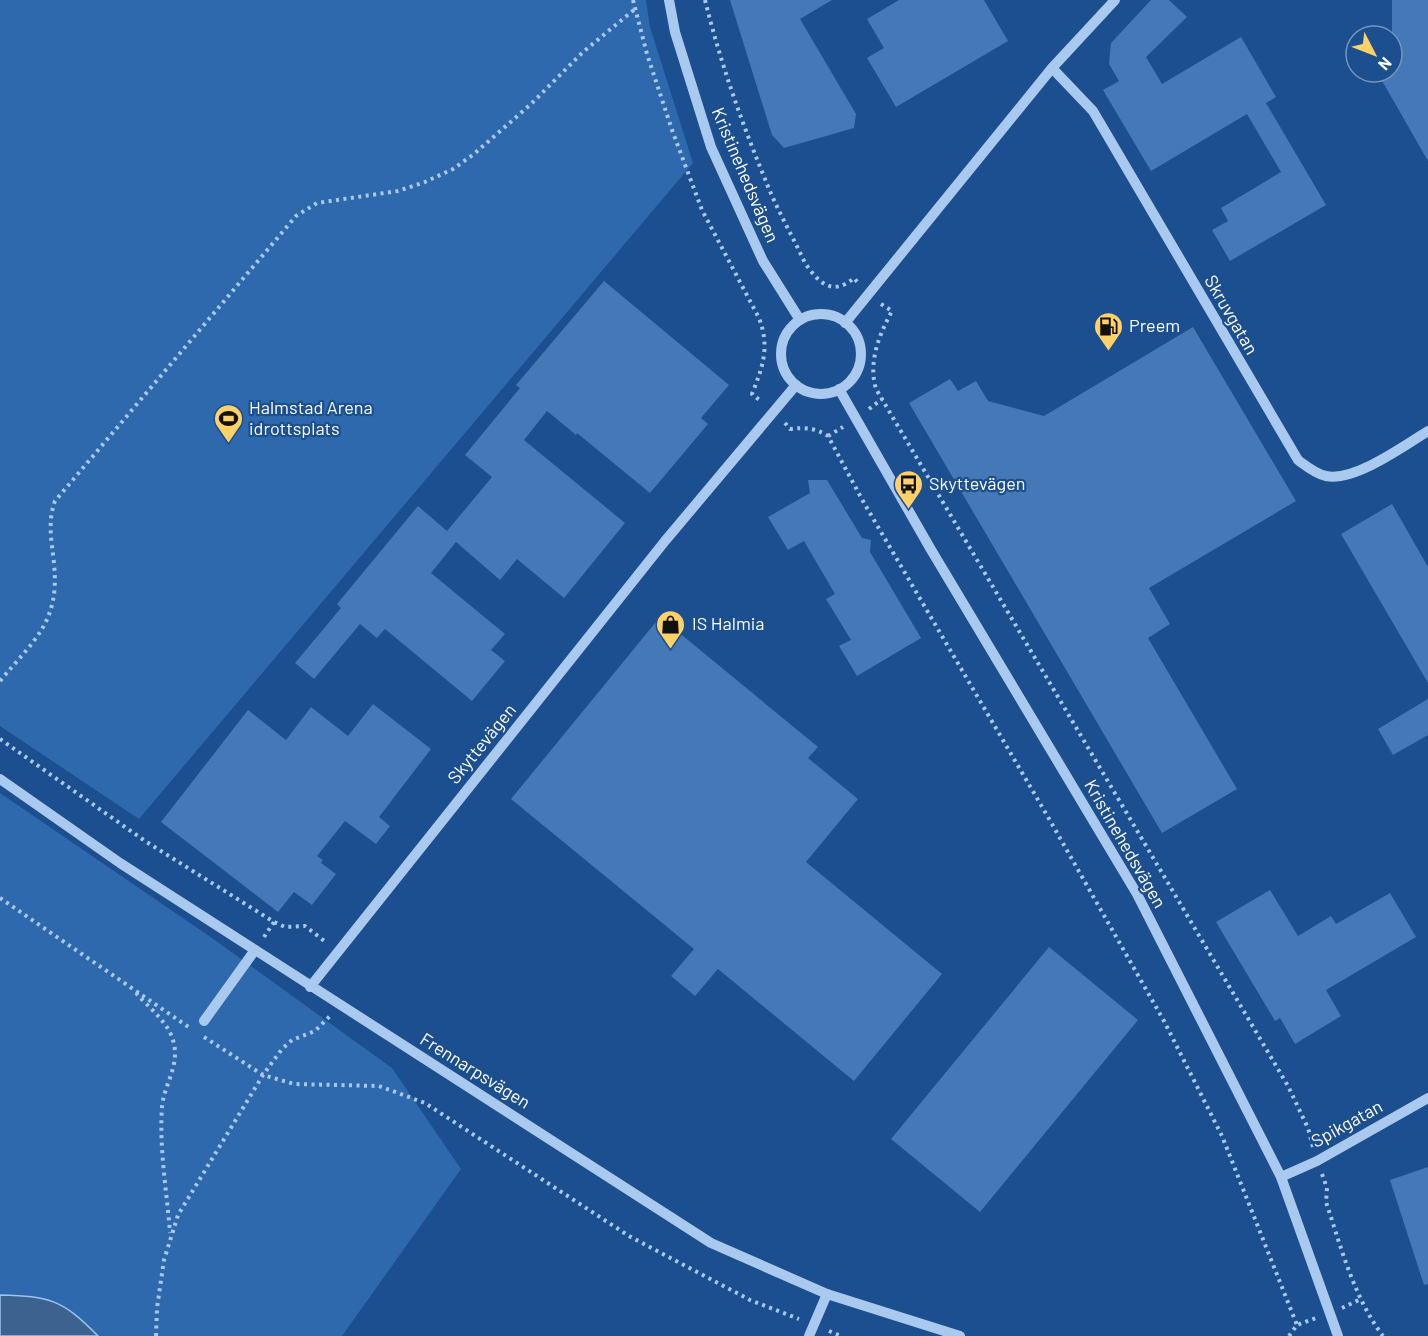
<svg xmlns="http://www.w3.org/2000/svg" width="1428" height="1336" font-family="Barlow,sans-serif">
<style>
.green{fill:#2e69ad}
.water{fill:#3c6290;stroke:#9cc4f0;stroke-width:1.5}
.building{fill:#4478b7}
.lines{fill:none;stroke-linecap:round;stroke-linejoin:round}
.path{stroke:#a9c9ee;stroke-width:4;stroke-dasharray:3 4.5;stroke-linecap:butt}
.minor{stroke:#a9c9ee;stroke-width:10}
.labels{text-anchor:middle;stroke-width:4.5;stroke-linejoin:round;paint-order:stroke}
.street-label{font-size:18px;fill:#fff;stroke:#1b4f8f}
.poi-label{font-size:18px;fill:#fff;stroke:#1b4f8f;text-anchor:start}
</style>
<rect width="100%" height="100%" fill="#1b4f8f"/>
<g class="green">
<path d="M 0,0 L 646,0 L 650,27 L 693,163 L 139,819 L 0,726 Z"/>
<path d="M 0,793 L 212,938 L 392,1068 L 461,1169 L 342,1336 L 0,1336 Z"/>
</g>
<path class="water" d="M 0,1295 C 50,1296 63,1300 98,1336 L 0,1336 Z"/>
<g class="building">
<path d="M 730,0 L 832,0 L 800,19 L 856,114 L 854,128 L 784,148 L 772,135 Z"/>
<path d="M 899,0 L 984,0 L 1008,41 L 896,107 L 867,58 L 884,48 L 867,19 Z"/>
<path d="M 1151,0 L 1169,0 L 1187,17 L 1146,57 L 1162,84 L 1241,37 L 1276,97 L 1266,103 L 1326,205 L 1230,261 L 1212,230 L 1228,221 L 1221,208 L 1281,172 L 1247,114 L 1151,171 L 1103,90 L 1119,81 L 1109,64 L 1111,43 Z"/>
<path d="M 1392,0 L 1428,0 L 1428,161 L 1377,72 L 1392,72 Z"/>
<path d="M 604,281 L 729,385 L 701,418 L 708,424 L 650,493 L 577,433 L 576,435 L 547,411 L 524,440 L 625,523 L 564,598 L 517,559 L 500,580 L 456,542 L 431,573 L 505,634 L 491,650 L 505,661 L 472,701 L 385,629 L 377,638 L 360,624 L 314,679 L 295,663 L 341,608 L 337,604 L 418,506 L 447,531 L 492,477 L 465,455 L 520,388 L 516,385 Z"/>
<path d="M 1193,327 L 1296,501 L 1149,588 L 1170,624 L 1148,638 L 1237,789 L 1162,833 L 909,403 L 950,379 L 958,391 L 976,381 L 988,401 L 1044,416 Z"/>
<path d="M 808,480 L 827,480 L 862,538 L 871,540 L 870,552 L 921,638 L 857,676 L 839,646 L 851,640 L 826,599 L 835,594 L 804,541 L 788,550 L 768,517 L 810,493 Z"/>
<path d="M 1392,504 L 1428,567 L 1428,683 L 1341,534 Z"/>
<path d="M 660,617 L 818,747 L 808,758 L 858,799 L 806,862 L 942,974 L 854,1081 L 718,969 L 695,996 L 671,976 L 694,949 L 511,799 Z"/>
<path d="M 1428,699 L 1428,735 L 1393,755 L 1378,729 Z"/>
<path d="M 373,704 L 431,749 L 379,817 L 390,826 L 376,844 L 345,821 L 317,856 L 323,860 L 321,863 L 336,874 L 312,905 L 294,892 L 278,912 L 161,822 L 248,710 L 286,740 L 311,707 L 348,736 Z"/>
<path d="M 1270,890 L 1298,936 L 1331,916 L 1336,924 L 1390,893 L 1416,937 L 1326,990 L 1341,1016 L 1295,1044 L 1280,1018 L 1275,1021 L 1216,922 Z"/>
<path d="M 1049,947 L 1138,1020 L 980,1212 L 891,1139 Z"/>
<path d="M 1428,1167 L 1428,1284 L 1424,1285 L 1390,1180 Z"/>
</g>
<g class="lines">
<g class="path">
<path d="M 633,0 L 647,54 L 672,130 L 702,210 L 759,318 C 770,347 763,366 752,394 L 762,402"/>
<path d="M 705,0 C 720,61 741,121 765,179 C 776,208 792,235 805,263 C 818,282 832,297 854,278 L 858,283"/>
<path d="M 881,304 L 892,311 C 879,335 868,362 876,389 L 1288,1086 L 1308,1128 L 1313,1147"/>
<path d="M 869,409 L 882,399"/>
<path d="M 785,423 L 790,429 C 805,427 815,428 828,436 L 864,503 L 1048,817 L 1164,1021 L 1222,1136 L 1297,1325"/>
<path d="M 828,436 L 843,427"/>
<path d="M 0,681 C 34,640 60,622 54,564 C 52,541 47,523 55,501 L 296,216 L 317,203 L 398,191 L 425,182 L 453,169 L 474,154 L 530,105 L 583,52 L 635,9"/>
<path d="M 0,739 L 145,841 L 274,922 L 285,927 L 305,926 L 327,943"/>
<path d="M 0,898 L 190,1028"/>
<path d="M 264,937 L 274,922"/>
<path d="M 136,993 C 149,1008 170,1023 174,1044 C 179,1067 164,1085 162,1107 C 159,1149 167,1192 170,1233"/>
<path d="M 204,1037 L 263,1075 L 294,1084 L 379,1086 L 425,1103 L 629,1236 L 750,1300 L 799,1319"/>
<path d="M 1322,1174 L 1327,1188 L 1326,1202 C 1341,1247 1354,1298 1383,1336"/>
<path d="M 1342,1308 L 1361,1299"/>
<path d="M 829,1331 L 841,1336"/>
<path d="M 156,1336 L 157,1308 L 164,1260 L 178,1215 L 263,1075 L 282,1049 L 292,1040 L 315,1031 L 331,1015"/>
<path d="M 1289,1336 L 1297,1325 L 1316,1318"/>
</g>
<g class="minor">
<path d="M 669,0 L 675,32 L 711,147 L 763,261 L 800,320"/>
<path d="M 1052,68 L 1093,111 L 1298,460 C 1306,466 1316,474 1326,476 C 1354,482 1404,446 1428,431"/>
<circle cx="821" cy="354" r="40"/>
<path d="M 845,323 L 1052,68 L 1115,0"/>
<path d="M 839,389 L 930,548 L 1137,894 L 1281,1177 L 1338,1336"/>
<path d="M 0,779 L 120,863 L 711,1243 L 827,1294 L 960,1336"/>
<path d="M 310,987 L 665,541 L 796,385"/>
<path d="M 204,1021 L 255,950"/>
<path d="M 1281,1177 L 1317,1161 L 1428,1098"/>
<path d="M 809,1336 L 827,1294"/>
</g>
</g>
<defs>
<symbol id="fuel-pin" viewBox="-11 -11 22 30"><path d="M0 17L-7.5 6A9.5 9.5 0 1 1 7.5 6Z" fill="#ffd166" stroke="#1b4f8f"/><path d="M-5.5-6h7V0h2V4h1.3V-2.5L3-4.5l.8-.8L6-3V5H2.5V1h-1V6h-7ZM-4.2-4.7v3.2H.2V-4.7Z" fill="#111"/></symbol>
<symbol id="stadium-pin" viewBox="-11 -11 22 30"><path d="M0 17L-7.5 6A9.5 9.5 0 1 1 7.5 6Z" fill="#ffd166" stroke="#1b4f8f"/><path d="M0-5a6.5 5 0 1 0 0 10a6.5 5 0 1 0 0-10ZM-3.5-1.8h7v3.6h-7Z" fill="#111"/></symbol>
<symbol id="bus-pin" viewBox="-11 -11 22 30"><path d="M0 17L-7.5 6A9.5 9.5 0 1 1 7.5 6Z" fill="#ffd166" stroke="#1b4f8f"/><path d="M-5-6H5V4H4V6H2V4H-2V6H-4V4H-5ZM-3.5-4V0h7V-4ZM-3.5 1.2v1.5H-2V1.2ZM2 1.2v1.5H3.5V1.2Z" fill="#111"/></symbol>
<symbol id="shop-pin" viewBox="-11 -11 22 30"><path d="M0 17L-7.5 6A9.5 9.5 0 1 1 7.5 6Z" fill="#ffd166" stroke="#1b4f8f"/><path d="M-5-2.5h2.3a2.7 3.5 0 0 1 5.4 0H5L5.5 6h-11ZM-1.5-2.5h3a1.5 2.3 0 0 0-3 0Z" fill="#111"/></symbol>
</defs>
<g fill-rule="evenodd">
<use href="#fuel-pin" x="1092" y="310" width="33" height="45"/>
<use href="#stadium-pin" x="212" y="402" width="33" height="45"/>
<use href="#bus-pin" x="892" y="468" width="33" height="45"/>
<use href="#shop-pin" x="654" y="608" width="33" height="45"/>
</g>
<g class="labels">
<g class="street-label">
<text transform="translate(745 175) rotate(67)" y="6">Kristinehedsvägen</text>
<text transform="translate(1231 315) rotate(60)" y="6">Skruvgatan</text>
<text transform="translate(482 744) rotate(-51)" y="6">Skyttevägen</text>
<text transform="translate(1125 844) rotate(60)" y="6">Kristinehedsvägen</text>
<text transform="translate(475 1071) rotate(32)" y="6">Frennarpsvägen</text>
<text transform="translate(1347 1124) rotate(-29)" y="6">Spikgatan</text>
</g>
<g class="poi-label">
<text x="1129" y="332">Preem</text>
<text x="249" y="414">Halmstad Arena<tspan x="249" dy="21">idrottsplats</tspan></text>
<text x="929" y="490">Skyttevägen</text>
<text x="692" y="630">IS Halmia</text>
</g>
</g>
<g transform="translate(1374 54) rotate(132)"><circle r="28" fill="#1b4f8f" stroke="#7695bc" stroke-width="1.5"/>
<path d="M0-4.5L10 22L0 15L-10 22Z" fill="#ffd166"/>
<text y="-9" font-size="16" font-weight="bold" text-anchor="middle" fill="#ffffff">N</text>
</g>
</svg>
